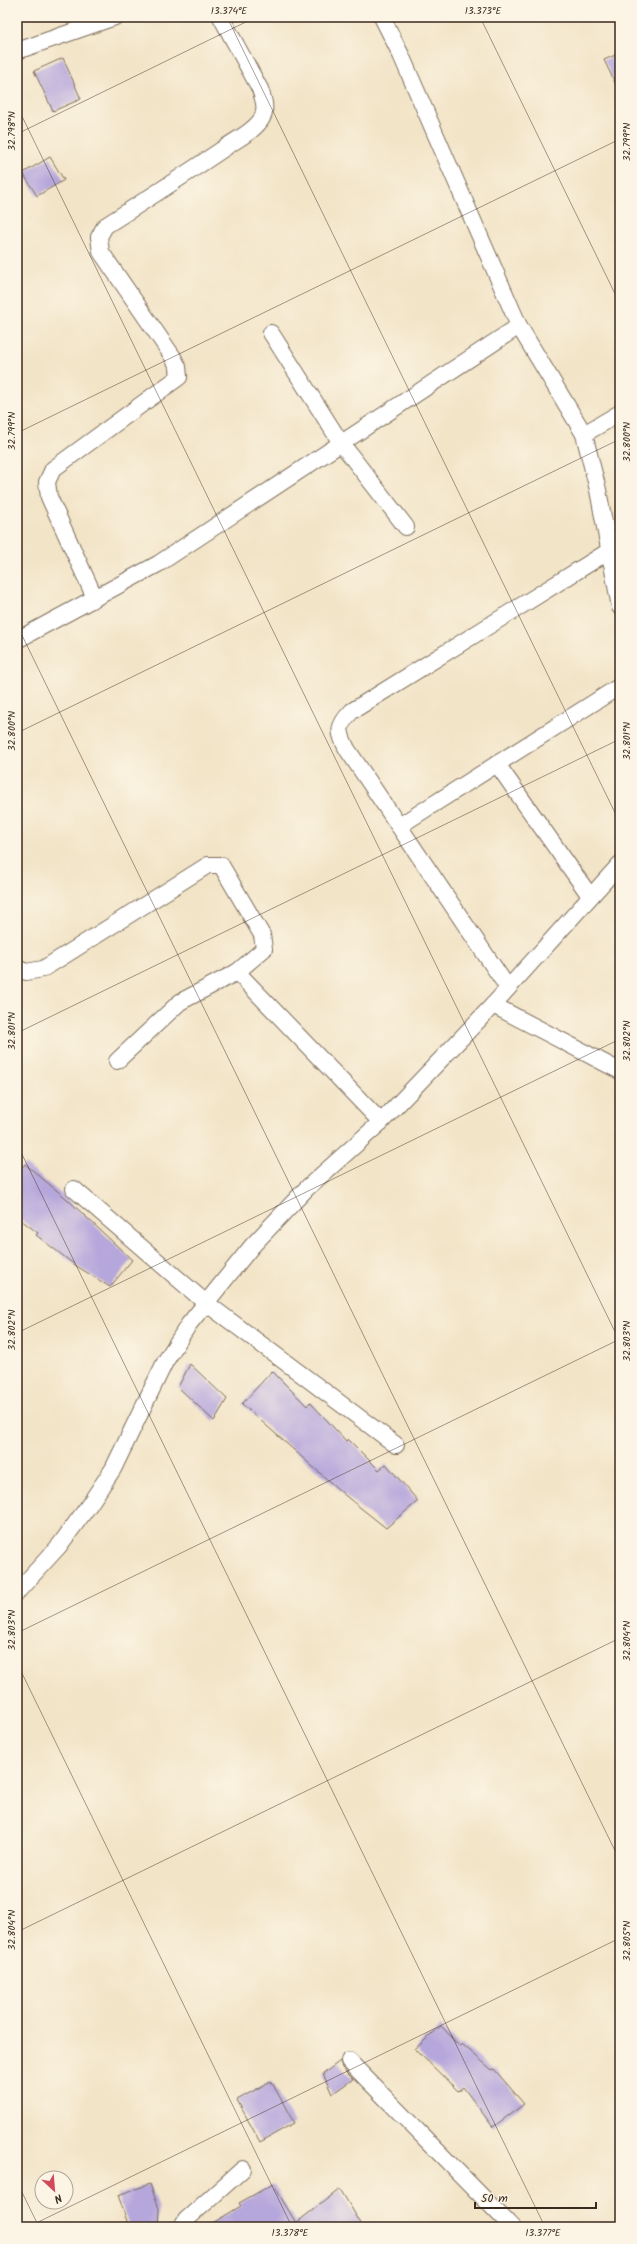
<svg xmlns="http://www.w3.org/2000/svg" width="637" height="2244" font-family="Kalam,sans-serif">
<style>
.building{fill:#b5a6db}
.lines{fill:none;stroke-linecap:round;stroke-linejoin:round}
.minor-casing{stroke:#7b6b59;stroke-width:18}
.minor{stroke:#fff;stroke-width:16}
.ticks{fill:none;stroke:#3b2a1e;stroke-width:1;stroke-opacity:0.45}
.neatline{fill:none;stroke:#3b2a1e;stroke-width:1.5}
.ticks-label{font-size:10px;text-anchor:middle;fill:#3b2a1e}
</style>
<rect width="100%" height="100%" fill="#fcf5e5"/>
<filter id="ink" filterUnits="userSpaceOnUse"><feTurbulence type="fractalNoise" baseFrequency=".025" numOctaves="2"/><feDisplacementMap in="SourceGraphic" scale="8" xChannelSelector="R" yChannelSelector="G"/><feConvolveMatrix kernelMatrix="1 2 1 2 8 2 1 2 1" color-interpolation-filters="sRGB"/></filter>
<filter id="wash" filterUnits="userSpaceOnUse"><feTurbulence type="fractalNoise" baseFrequency=".012" numOctaves="4" result="noise"/><feDisplacementMap in="SourceGraphic" scale="16" xChannelSelector="R" yChannelSelector="G"/><feGaussianBlur stdDeviation="0.9" result="paint"/><feColorMatrix in="noise" values="0 0 0 0 0 0 0 0 0 0 0 0 0 0 0 0 0 1.4 0 .05"/><feComposite in="paint" operator="in"/></filter>
<g filter="url(#wash)">
<rect width="100%" height="100%" fill="#f2e4c7"/>
<g id="blocks">
<g class="building">
<path d="M 620,53 L 620,93 L 604,60 Z"/>
<path d="M 63,58 L 81,99 L 53,111 L 34,71 Z"/>
<path d="M 50,157 L 64,180 L 37,196 L 23,173 Z"/>
<path d="M 25,1164 L 67,1199 L 132,1260 L 110,1287 L 75,1265 L 36,1235 L 38,1233 L 17,1217 L 17,1173 Z"/>
<path d="M 190,1364 L 227,1399 L 214,1421 L 178,1387 Z"/>
<path d="M 272,1371 L 307,1406 L 310,1402 L 346,1441 L 348,1439 L 379,1470 L 386,1464 L 418,1501 L 386,1528 L 347,1497 L 242,1404 Z"/>
<path d="M 441,2026 L 460,2046 L 462,2044 L 492,2070 L 494,2069 L 524,2104 L 493,2127 L 463,2087 L 458,2091 L 415,2049 Z"/>
<path d="M 340,2061 L 342,2068 L 353,2079 L 332,2094 L 323,2074 Z"/>
<path d="M 271,2081 L 294,2123 L 260,2142 L 237,2100 Z"/>
<path d="M 150,2184 L 159,2209 L 158,2227 L 129,2227 L 118,2195 Z"/>
<path d="M 273,2184 L 296,2223 L 340,2189 L 363,2227 L 206,2227 L 241,2206 L 239,2203 Z"/>
</g>
</g>
</g>
<g filter="url(#ink)">
<use href="#blocks" fill-opacity="0" stroke="#7b6b59" stroke-width="1"/>
<g class="lines">
<defs>
<g id="minor">
<path d="M 382,17 L 401,55 L 519,326 L 584,434"/>
<path d="M 17,51 L 115,17"/>
<path d="M 271,333 L 341,443 L 406,527"/>
<path d="M 620,413 L 584,434 L 598,490 L 620,607"/>
<path d="M 95,598 L 49,497 L 47,482 L 53,469 L 179,377 L 178,367 L 173,357 L 101,252 L 99,237 L 105,226 C 146,200 186,174 226,147 C 237,139 255,131 262,118 C 267,108 263,98 260,89 L 221,17"/>
<path d="M 17,640 L 158,564 L 519,326"/>
<path d="M 497,764 L 590,896"/>
<path d="M 399,826 L 620,686"/>
<path d="M 17,968 L 26,972 L 43,969 L 208,865 L 221,865 L 262,935 L 264,949 L 237,972"/>
<path d="M 508,988 L 347,749 C 338,731 337,726 352,711 L 609,551"/>
<path d="M 493,1005 L 620,1071"/>
<path d="M 117,1061 L 180,1002 L 237,972 L 381,1122"/>
<path d="M 74,1189 L 206,1303 L 396,1445"/>
<path d="M 17,1592 L 59,1546 L 87,1508 L 113,1469 L 165,1362 L 189,1324 L 252,1246 L 307,1188 L 381,1122 L 493,1005 L 620,864"/>
<path d="M 349,2061 L 512,2227"/>
<path d="M 182,2227 L 186,2220 L 243,2169"/>
</g>
</defs>
<use href="#minor" class="minor-casing"/>
<use href="#minor" class="minor"/>
</g>
</g>
<path class="ticks" d="M 227,17 L 620,823M 480,17 L 620,304M 17,106 L 620,1342M 17,134 L 256,17M 17,433 L 620,139M 17,625 L 620,1861M 17,733 L 620,439M 17,1033 L 620,739M 17,1144 L 545,2227M 17,1333 L 620,1039M 17,1633 L 620,1339M 17,1663 L 292,2227M 17,1932 L 620,1638M 17,2182 L 39,2227M 28,2227 L 620,1938"/>
<rect width="637" height="2244" fill="none" stroke="#fcf5e5" stroke-width="44"/>
<g transform="translate(54 2190) rotate(154)"><circle r="19" fill="#fcf5e5" stroke="#afa495"/>
<path d="M0-3L7 15L0 10L-7 15Z" fill="#d1495b"/>
<text y="-6" font-size="11" font-weight="bold" text-anchor="middle" fill="#3b2a1e">N</text>
</g>
<path d="M475 2202v6h121v-6" fill="none" stroke="#3b2a1e" stroke-width="2"/>
<text x="481" y="2202" font-size="12" fill="#3b2a1e" stroke="#fcf5e5" stroke-width="3" paint-order="stroke">50 m</text>
<rect x="22" y="22" width="593" height="2200" class="neatline"/>
<g class="ticks-label">
<text x="229" y="14">13.374°E</text>
<text x="483" y="14">13.373°E</text>
<text transform="translate(11 131) rotate(-90)" y="4">32.798°N</text>
<text transform="translate(626 142) rotate(-90)" y="4">32.799°N</text>
<text transform="translate(11 431) rotate(-90)" y="4">32.799°N</text>
<text transform="translate(626 442) rotate(-90)" y="4">32.800°N</text>
<text transform="translate(11 731) rotate(-90)" y="4">32.800°N</text>
<text transform="translate(626 741) rotate(-90)" y="4">32.801°N</text>
<text transform="translate(11 1031) rotate(-90)" y="4">32.801°N</text>
<text transform="translate(626 1041) rotate(-90)" y="4">32.802°N</text>
<text transform="translate(11 1330) rotate(-90)" y="4">32.802°N</text>
<text transform="translate(626 1341) rotate(-90)" y="4">32.803°N</text>
<text transform="translate(11 1630) rotate(-90)" y="4">32.803°N</text>
<text transform="translate(626 1641) rotate(-90)" y="4">32.804°N</text>
<text transform="translate(11 1930) rotate(-90)" y="4">32.804°N</text>
<text transform="translate(626 1941) rotate(-90)" y="4">32.805°N</text>
<text x="290" y="2236">13.378°E</text>
<text x="543" y="2236">13.377°E</text>
</g>
</svg>
